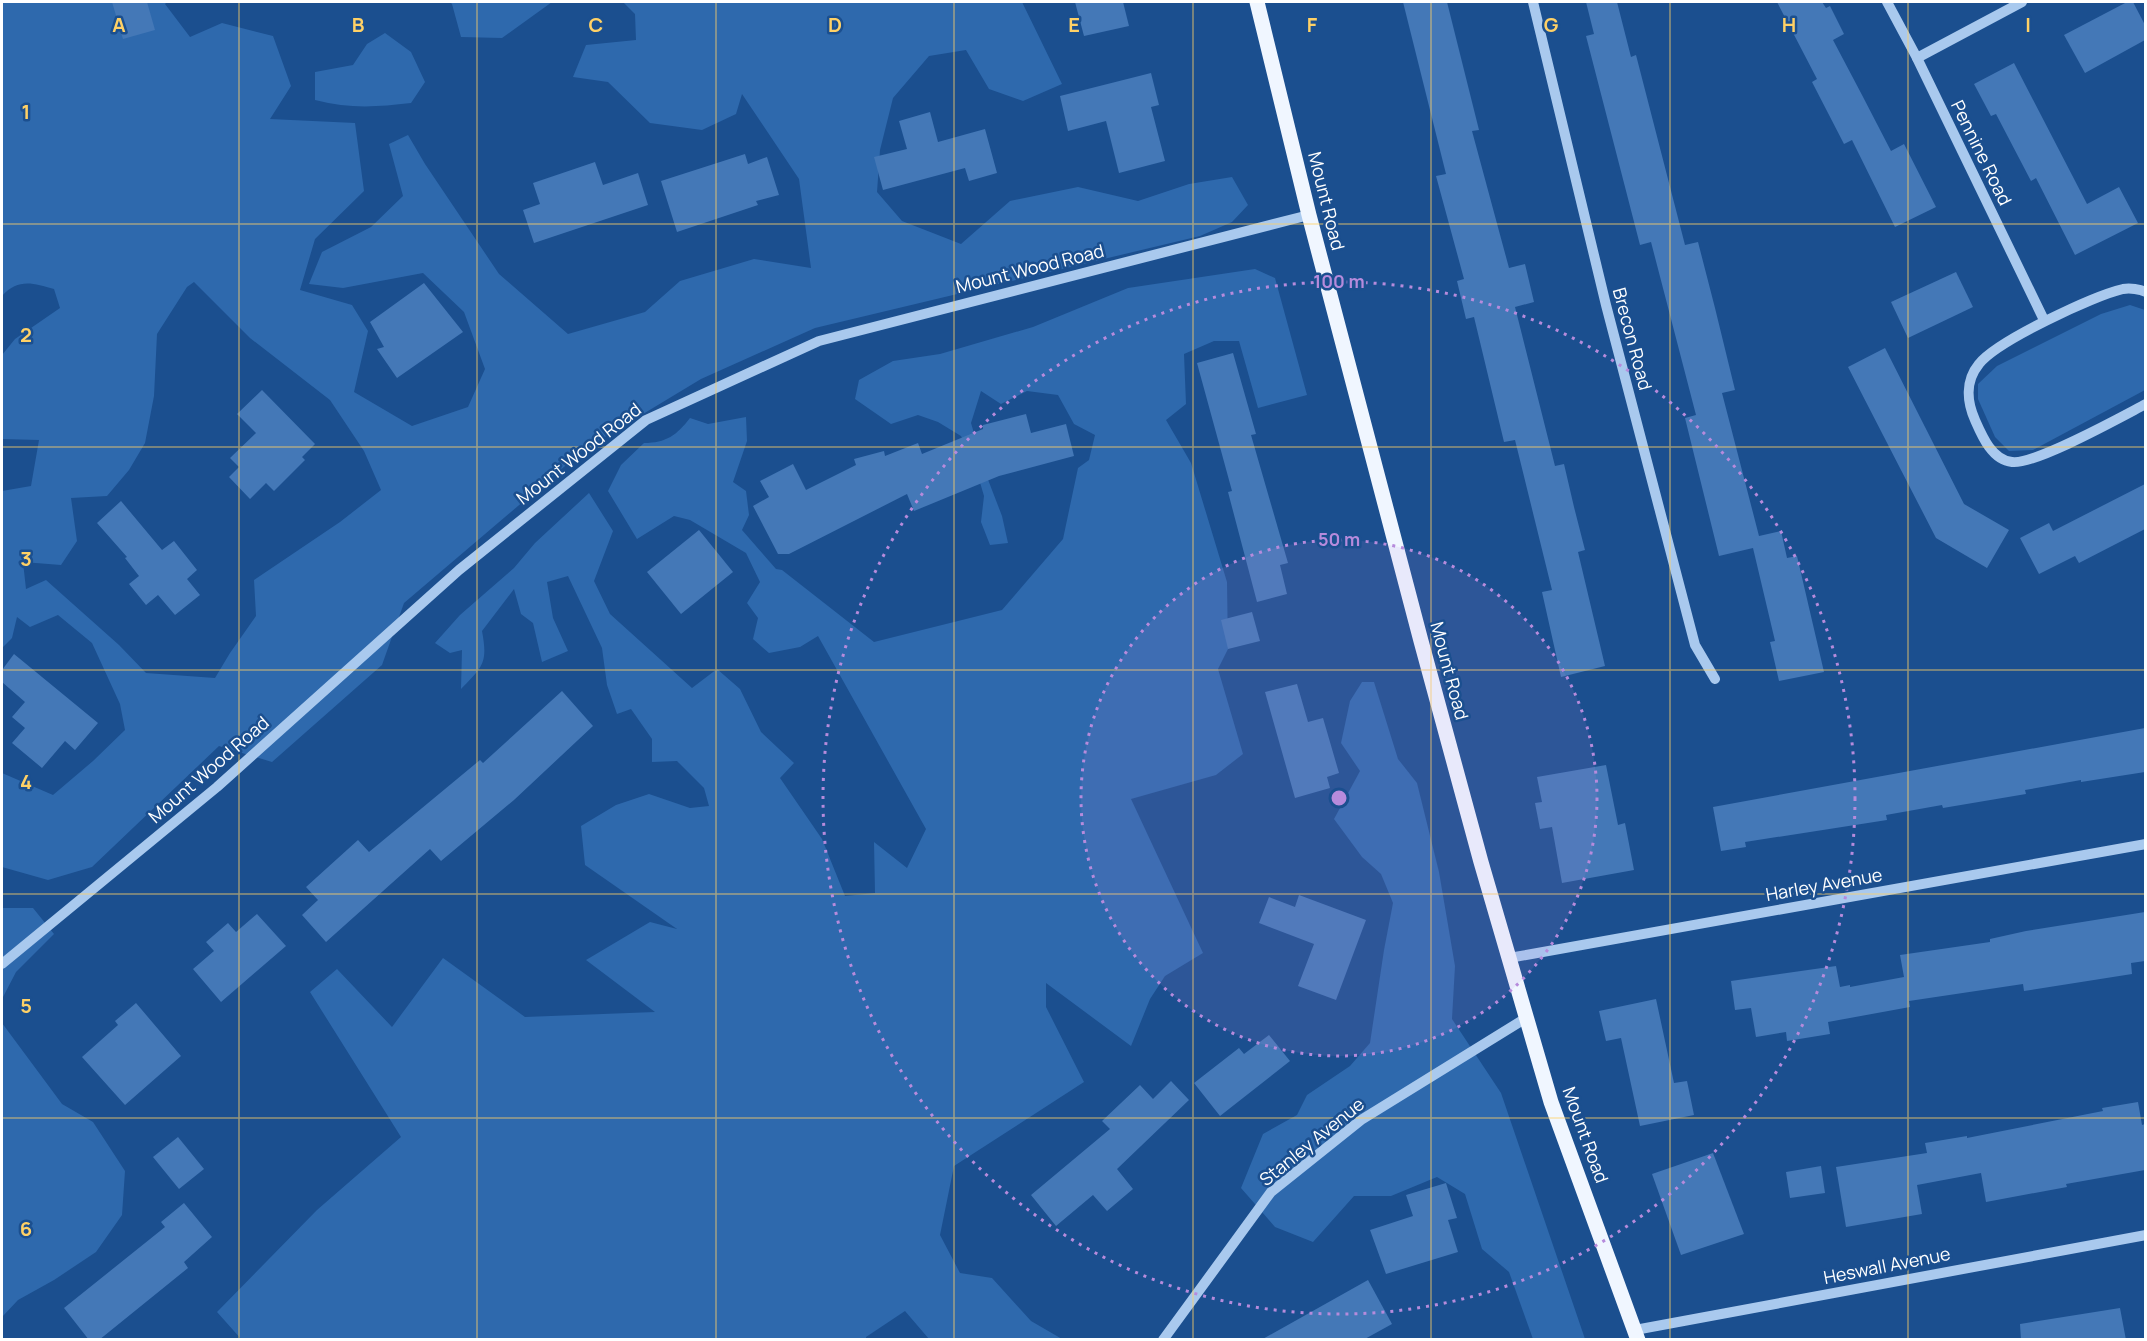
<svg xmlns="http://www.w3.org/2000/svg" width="2147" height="1341" font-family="Manrope,sans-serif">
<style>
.green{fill:#2e69ad;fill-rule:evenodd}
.building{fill:#4478b7}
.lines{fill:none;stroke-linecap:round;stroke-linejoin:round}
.minor{stroke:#a9c9ee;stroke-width:10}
.major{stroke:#f0f6ff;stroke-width:15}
.grid{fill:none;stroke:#ffd166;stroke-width:1.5;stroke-opacity:0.55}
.ring{fill:none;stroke:#b68bdc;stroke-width:3;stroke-dasharray:3 6}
.labels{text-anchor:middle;stroke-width:5;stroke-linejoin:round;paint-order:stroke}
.street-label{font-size:18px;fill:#fff;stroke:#1b4f8f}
.grid-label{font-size:20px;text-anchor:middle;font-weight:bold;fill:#ffd166;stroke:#1b4f8f;stroke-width:5;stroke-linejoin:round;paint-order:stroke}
.centre{fill:#b68bdc;stroke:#1b4f8f;stroke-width:3}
.ring-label{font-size:18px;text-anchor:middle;font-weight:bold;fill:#b68bdc;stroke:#1b4f8f;stroke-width:5;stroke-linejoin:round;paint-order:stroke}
</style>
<rect width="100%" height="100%" fill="#1b4f8f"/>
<g class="green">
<path d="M 2,2 L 167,2 L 165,4 L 190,37 L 222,23 L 273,36 L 291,86 L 270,119 L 355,123 L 364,191 L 315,239 L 300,290 L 352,305 L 368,331 L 354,392 L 412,426 L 468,407 L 485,369 L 464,312 L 423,273 L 343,288 L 309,284 L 322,252 L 371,227 L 403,196 L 389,144 L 408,135 L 425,164 L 499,274 L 568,334 L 645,312 L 680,281 L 754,259 L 811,268 L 799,179 L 742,94 L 736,114 L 702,130 L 650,123 L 608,82 L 573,77 L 586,45 L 636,40 L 635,14 L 623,2 L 1022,2 L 1062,84 L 1023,101 L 989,89 L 966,50 L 929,56 L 893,98 L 880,150 L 877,192 L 902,221 L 961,244 L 1010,201 L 1078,187 L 1138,201 L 1189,184 L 1232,177 L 1248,205 L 1232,222 L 1200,236 L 815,328 L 701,379 L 585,449 L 404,603 L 382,665 L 272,762 L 219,746 L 92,867 L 48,880 L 2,867 L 2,773 L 53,795 L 93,761 L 125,730 L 120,704 L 92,643 L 58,615 L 30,627 L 17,617 L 12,638 L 2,648 L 2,491 L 31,486 L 39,440 L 2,439 L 2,355 L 15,339 L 60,308 L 54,289 C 33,283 18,278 2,296 ZM 194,282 L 250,338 L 330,400 L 364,451 L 381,490 L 340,522 L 254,580 L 256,616 L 230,653 L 215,678 L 146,673 L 119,645 L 46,580 L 26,589 L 23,562 L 61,565 L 77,541 L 71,498 L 107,496 L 129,470 L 145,443 L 154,396 L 157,334 L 187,287 Z"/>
<path d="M 450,2 L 552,2 L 502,38 L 461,37 L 452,4 Z"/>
<path d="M 385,33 L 411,52 L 425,82 L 411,103 C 376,107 350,109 315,100 L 315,72 L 353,65 L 367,44 Z"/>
<path d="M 1255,269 L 1275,278 L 1307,395 L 1258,408 L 1239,341 L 1214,341 L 1184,354 L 1186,404 L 1166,420 L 1191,463 L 1227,582 L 1228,649 L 1218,669 L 1243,754 L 1216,775 L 1131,799 L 1203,953 L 1165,976 L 1150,999 L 1131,1046 L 1046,983 L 1046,1007 L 1084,1082 L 954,1166 L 940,1235 L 960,1273 L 992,1278 L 1031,1321 L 1062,1339 L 929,1339 L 905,1311 L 866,1337 L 866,1340 L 242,1340 L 217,1312 L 317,1210 L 401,1137 L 310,992 L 337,969 L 392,1027 L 443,958 L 525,1017 L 655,1012 L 586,960 L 650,922 L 677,929 L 585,865 L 581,826 L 616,805 L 649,794 L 690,808 L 709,806 L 704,788 L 677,761 L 652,762 L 652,739 L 631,709 L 617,714 L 607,685 L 602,648 L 568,576 L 547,582 L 553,618 L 568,651 L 542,662 L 533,623 L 521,614 L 514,589 L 482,631 C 488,663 483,666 461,689 L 462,650 L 450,653 L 435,643 L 460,615 L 514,568 L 535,543 L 589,493 L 613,531 L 594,581 L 610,614 L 692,688 L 717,669 L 740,689 L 761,732 L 794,763 L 780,778 L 822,839 L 845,896 L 875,893 L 874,842 L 907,868 L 926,829 L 818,636 L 800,647 L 769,653 L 753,639 L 758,618 L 747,603 L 760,582 L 746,553 L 690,520 L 674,516 L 637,539 L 608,491 L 621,465 L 644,443 C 666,443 677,435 690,418 L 708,424 L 746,417 L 747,441 L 733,482 L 746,491 L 749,515 L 742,530 L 776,569 L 782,570 L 874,642 L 1002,610 L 1063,539 L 1078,468 L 1089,460 L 1095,435 L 1074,424 L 1058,395 L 1027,391 L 1001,404 L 981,391 L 971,423 L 987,477 L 1002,516 L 1008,543 L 990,545 L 981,522 L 984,496 L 974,462 L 961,436 L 938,422 L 918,415 L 891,424 L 855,399 L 859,380 L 893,361 L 940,354 L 1033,327 L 1128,288 Z"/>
<path d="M 2130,305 L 2145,310 L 2145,390 L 2033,450 L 2009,451 L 1995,437 L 1978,399 L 1978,384 L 1997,366 L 2101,314 Z"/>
<path d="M 1362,682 L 1374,682 L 1398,759 L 1417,783 L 1439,872 L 1455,966 L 1452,1019 L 1501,1093 L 1585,1339 L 1533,1339 L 1509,1272 L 1482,1249 L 1465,1194 L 1437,1177 L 1391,1196 L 1354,1196 L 1313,1242 L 1275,1227 L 1241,1188 L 1263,1134 L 1297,1115 L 1307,1095 L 1350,1066 L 1370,1043 L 1384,950 L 1393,903 L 1381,874 L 1362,857 L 1334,819 L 1360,771 L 1341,743 L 1350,701 Z"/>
<path d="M 2,908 L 33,908 L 54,934 L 16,972 L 2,999 Z"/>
<path d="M 2,1023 L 62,1104 L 93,1122 L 125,1171 L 122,1215 L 96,1252 L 54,1280 L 18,1300 L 2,1317 Z"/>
</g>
<g class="building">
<path d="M 112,2 L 147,2 L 155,30 L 123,39 Z"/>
<path d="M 1075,2 L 1123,2 L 1129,26 L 1084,36 Z"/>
<path d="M 1403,2 L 1447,2 L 1479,130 L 1472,131 L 1509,268 L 1525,264 L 1534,302 L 1515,307 L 1555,466 L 1564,464 L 1574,507 L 1585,550 L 1578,552 L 1605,666 L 1561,677 L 1542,592 L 1552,590 L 1515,440 L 1504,442 L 1474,317 L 1466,319 L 1457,281 L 1464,279 L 1436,176 L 1446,174 Z"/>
<path d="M 1586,2 L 1617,2 L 1631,57 L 1636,55 L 1685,245 L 1698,242 L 1715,308 L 1735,390 L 1722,393 L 1759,536 L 1781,531 L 1787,558 L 1797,556 L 1824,672 L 1779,681 L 1770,642 L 1775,641 L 1753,548 L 1719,556 L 1685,418 L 1696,415 L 1651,242 L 1640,245 L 1586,36 L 1594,34 Z"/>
<path d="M 1777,2 L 1822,2 L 1826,8 L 1830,6 L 1844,34 L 1833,40 L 1862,95 L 1891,151 L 1904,144 L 1936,207 L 1895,227 L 1852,140 L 1844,144 L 1812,82 L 1817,79 Z"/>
<path d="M 2127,2 L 2133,2 L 2145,25 L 2145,40 L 2085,73 L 2064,35 Z"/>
<path d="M 2014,63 L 2087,204 L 2119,187 L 2138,223 L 2075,255 L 2036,178 L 2031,181 L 1996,114 L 1991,116 L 1974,84 Z"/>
<path d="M 1151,73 L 1159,105 L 1151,107 L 1165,161 L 1119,173 L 1106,121 L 1068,131 L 1060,96 Z"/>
<path d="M 930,112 L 938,142 L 985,129 L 997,173 L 969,181 L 965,168 L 883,190 L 874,157 L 907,149 L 899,121 Z"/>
<path d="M 745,154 L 748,164 L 767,157 L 779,195 L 756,201 L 758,205 L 677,232 L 661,181 Z"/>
<path d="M 595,162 L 603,185 L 638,173 L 648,205 L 534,243 L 523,210 L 540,204 L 533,183 Z"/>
<path d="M 1956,272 L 1973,307 L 1908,338 L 1891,302 Z"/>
<path d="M 424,283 L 463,332 L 397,378 L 377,349 L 384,347 L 370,322 Z"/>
<path d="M 1885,348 L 1964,504 L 2009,530 L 1987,568 L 1936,538 L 1848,367 Z"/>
<path d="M 1233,353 L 1256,434 L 1251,435 L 1288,563 L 1280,565 L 1287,594 L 1257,602 L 1228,492 L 1232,491 L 1197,363 Z"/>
<path d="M 262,390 L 315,444 L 302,457 L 305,460 L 274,491 L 266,483 L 250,499 L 229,477 L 239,467 L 230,458 L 256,433 L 237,414 Z"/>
<path d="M 1026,414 L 1031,433 L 1066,424 L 1074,456 L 999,476 L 914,511 L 907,494 L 789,554 L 778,554 L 753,506 L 769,497 L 760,481 L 793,464 L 806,490 L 856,465 L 854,459 L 884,451 L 885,456 L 918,443 L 922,454 L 983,429 L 983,425 Z"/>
<path d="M 2145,484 L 2145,529 L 2079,563 L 2075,556 L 2039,574 L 2020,538 L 2049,523 L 2053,531 Z"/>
<path d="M 121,501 L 162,550 L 174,541 L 197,570 L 187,579 L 200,595 L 175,615 L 158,595 L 146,605 L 129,584 L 139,576 L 125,558 L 127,557 L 97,523 Z"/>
<path d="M 699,530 L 733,572 L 681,614 L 647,572 Z"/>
<path d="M 1252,612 L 1260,641 L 1228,649 L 1221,620 Z"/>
<path d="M 14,654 L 98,723 L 75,750 L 65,741 L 42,768 L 12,743 L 25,728 L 12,717 L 25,702 L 2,682 L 2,670 Z"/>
<path d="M 1297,684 L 1308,722 L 1323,718 L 1339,773 L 1327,777 L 1330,788 L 1295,798 L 1265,692 Z"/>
<path d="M 562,691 L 593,726 L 514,800 L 441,861 L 430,849 L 326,942 L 302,915 L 318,900 L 306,887 L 358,840 L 369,852 L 480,760 L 483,763 Z"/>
<path d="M 2145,728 L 2145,772 L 2081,782 L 2081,780 L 2025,790 L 2026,794 L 1943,808 L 1942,805 L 1886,815 L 1887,820 L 1745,842 L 1746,847 L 1721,851 L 1713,807 Z"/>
<path d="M 1606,765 L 1618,825 L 1625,823 L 1634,870 L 1562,883 L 1552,827 L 1540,829 L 1535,803 L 1542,802 L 1537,777 Z"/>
<path d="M 1299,895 L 1366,920 L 1336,1000 L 1298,986 L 1314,944 L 1259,923 L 1269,897 L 1295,907 Z"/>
<path d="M 2145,912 L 2145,961 L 2131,963 L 2132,974 L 2024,991 L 2023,984 L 1909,1001 L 1910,1007 L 1828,1022 L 1830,1034 L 1787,1041 L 1786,1032 L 1756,1037 L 1751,1008 L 1735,1010 L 1731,981 L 1836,966 L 1840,987 L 1850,985 L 1850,987 L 1904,977 L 1900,955 L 1990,942 L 1990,939 L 2026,931 Z"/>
<path d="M 257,914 L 286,946 L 221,1002 L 193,969 L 214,951 L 206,942 L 228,923 L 236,932 Z"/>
<path d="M 1656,999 L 1674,1083 L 1687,1081 L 1694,1115 L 1640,1126 L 1621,1038 L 1606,1041 L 1599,1011 Z"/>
<path d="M 136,1003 L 181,1056 L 125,1105 L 82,1057 L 118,1025 L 115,1021 Z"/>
<path d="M 1269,1035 L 1290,1061 L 1220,1116 L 1194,1083 L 1239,1048 L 1244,1054 Z"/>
<path d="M 1171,1081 L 1189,1100 L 1117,1169 L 1133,1189 L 1107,1211 L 1093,1195 L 1056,1226 L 1031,1195 L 1110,1129 L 1102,1121 L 1140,1085 L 1153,1099 Z"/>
<path d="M 2138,1102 L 2142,1125 L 2145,1124 L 2145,1170 L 2066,1184 L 2067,1187 L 1986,1202 L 1981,1173 L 1917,1185 L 1922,1214 L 1846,1227 L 1836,1167 L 1927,1153 L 1925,1143 L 1967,1136 L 1967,1138 L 2103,1111 L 2102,1108 Z"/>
<path d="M 178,1137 L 204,1169 L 179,1189 L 153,1157 Z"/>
<path d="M 1713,1153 L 1744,1234 L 1681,1255 L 1652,1174 Z"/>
<path d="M 1821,1166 L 1825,1193 L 1790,1198 L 1786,1172 Z"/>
<path d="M 1446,1183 L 1457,1218 L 1448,1220 L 1458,1252 L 1386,1274 L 1370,1230 L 1413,1216 L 1406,1195 Z"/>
<path d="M 184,1203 L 212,1237 L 184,1262 L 188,1268 L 99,1340 L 89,1340 L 64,1308 L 165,1227 L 161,1222 Z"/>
<path d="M 1368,1280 L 1392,1324 L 1363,1340 L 1261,1340 Z"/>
<path d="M 2120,1308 L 2126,1340 L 2021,1340 L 2020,1324 Z"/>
</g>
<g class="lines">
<g class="minor">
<path d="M 1533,2 L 1606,305 L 1695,645 L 1715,679"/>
<path d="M 1887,2 L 1917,58 L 2044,320"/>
<path d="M 1917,58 L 2022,2"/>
<path d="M 2146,292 C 2140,289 2130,288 2123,289 C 2093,296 1997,341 1979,364 C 1965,381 1967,402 1975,420 C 1982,436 1992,460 2012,462 C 2035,465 2121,417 2146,404"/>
<path d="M 1509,958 L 2146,844"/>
<path d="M 2,964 L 217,787 L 459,570 L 646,420 L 819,341 L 1309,215"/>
<path d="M 1635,1330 L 2146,1235"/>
<path d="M 1163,1340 L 1271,1192 L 1361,1120 L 1526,1018"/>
</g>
<path class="major" d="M 1257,2 L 1309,215 L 1421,641 L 1481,862 L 1551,1102 L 1638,1340"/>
</g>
<path class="grid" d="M 239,2 L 239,1340M 477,2 L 477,1340M 716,2 L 716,1340M 954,2 L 954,1340M 1193,2 L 1193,1340M 1431,2 L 1431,1340M 1670,2 L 1670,1340M 1908,2 L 1908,1340M 2,224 L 2146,224M 2,447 L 2146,447M 2,670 L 2146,670M 2,894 L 2146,894M 2,1118 L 2146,1118"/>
<circle cx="1339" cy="798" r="258" fill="#b68bdc" fill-opacity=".12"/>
<g class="ring">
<circle cx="1339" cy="798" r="258"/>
<circle cx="1339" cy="798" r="516"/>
</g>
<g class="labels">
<g class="street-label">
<text transform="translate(1981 153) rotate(64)" y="6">Pennine Road</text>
<text transform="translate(1326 201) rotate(76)" y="6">Mount Road</text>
<text transform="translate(1030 269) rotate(-14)" y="6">Mount Wood Road</text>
<text transform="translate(1632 339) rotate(75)" y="6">Brecon Road</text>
<text transform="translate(579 454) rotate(-38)" y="6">Mount Wood Road</text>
<text transform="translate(1449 671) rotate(75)" y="6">Mount Road</text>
<text transform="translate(209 770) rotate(-41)" y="6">Mount Wood Road</text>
<text transform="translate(1824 885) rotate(-10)" y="6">Harley Avenue</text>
<text transform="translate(1585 1135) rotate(70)" y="6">Mount Road</text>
<text transform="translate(1312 1142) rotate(-39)" y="6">Stanley Avenue</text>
<text transform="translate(1887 1266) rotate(-11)" y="6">Heswall Avenue</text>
</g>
</g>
<g class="grid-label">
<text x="119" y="32">A</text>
<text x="358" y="32">B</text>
<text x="596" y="32">C</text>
<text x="835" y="32">D</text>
<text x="1074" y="32">E</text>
<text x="1312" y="32">F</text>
<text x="1551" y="32">G</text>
<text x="1789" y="32">H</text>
<text x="2028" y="32">I</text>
<text x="26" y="119">1</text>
<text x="26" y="342">2</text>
<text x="26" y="566">3</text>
<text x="26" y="789">4</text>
<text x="26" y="1013">5</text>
<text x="26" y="1236">6</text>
</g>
<circle cx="1339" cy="798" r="9" class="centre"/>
<g class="ring-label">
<text x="1339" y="288">100 m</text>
<text x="1339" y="546">50 m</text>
</g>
<rect width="2147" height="1341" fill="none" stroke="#ffffff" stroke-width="6"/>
</svg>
